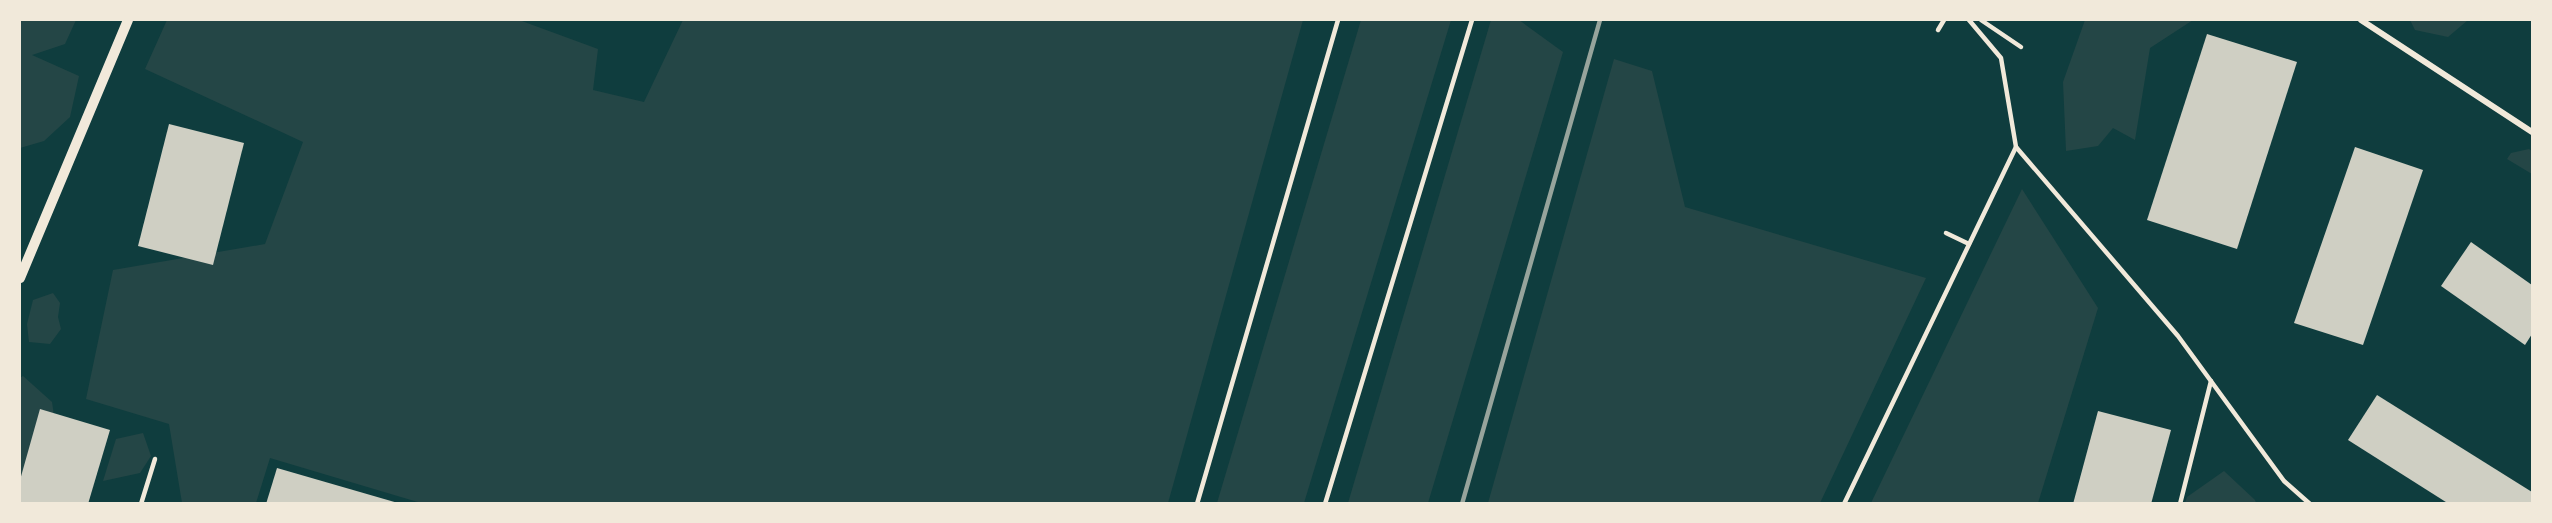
<svg xmlns="http://www.w3.org/2000/svg" width="2552" height="523" font-family="Ubuntu,sans-serif">
<style>
.green{fill:#244646}
.building{fill:#cfcfc3}
.lines{fill:none;stroke-linecap:round;stroke-linejoin:round}
.service{stroke:#f1e9da;stroke-width:4.5}
.minor{stroke:#f1e9da;stroke-width:6}
.tertiary{stroke:#f1e9da;stroke-width:10}
.rail{stroke:#97a49c;stroke-width:4.5}
</style>
<rect width="100%" height="100%" fill="#0f3d3e"/>
<g class="green">
<path d="M 20,20 L 76,20 L 65,44 L 32,55 L 79,76 L 70,117 L 44,141 L 20,148 Z"/>
<path d="M 167,20 L 519,20 L 598,49 L 593,90 L 644,102 L 683,20 L 1303,20 L 1168,503 L 421,503 L 270,458 L 256,503 L 182,503 L 169,424 L 86,399 L 113,270 L 265,244 L 303,142 L 145,69 Z"/>
<path d="M 1361,20 L 1451,20 L 1304,503 L 1217,503 Z"/>
<path d="M 1491,20 L 1519,20 L 1563,52 L 1428,503 L 1348,503 Z"/>
<path d="M 2085,20 L 2193,20 L 2150,48 L 2135,140 L 2113,128 L 2098,146 L 2066,151 L 2063,82 Z"/>
<path d="M 2410,20 L 2468,20 L 2448,37 L 2415,30 Z"/>
<path d="M 1614,59 L 1652,71 L 1685,207 L 1926,278 L 1820,503 L 1488,503 Z"/>
<path d="M 2529,149 L 2532,151 L 2532,174 L 2507,159 L 2511,153 Z"/>
<path d="M 2022,189 L 2098,308 L 2038,503 L 1871,503 Z"/>
<path d="M 53,293 L 60,303 L 58,317 L 61,329 L 50,344 L 29,342 L 27,324 L 33,300 Z"/>
<path d="M 23,376 L 52,402 L 56,429 L 25,483 L 20,486 L 20,378 Z"/>
<path d="M 143,433 L 151,456 L 140,473 L 103,481 L 116,439 Z"/>
<path d="M 2224,471 L 2255,500 L 2256,503 L 2185,503 L 2187,497 Z"/>
</g>
<g class="building">
<path d="M 2207,34 L 2297,62 L 2237,249 L 2147,220 Z"/>
<path d="M 169,124 L 244,143 L 213,265 L 138,246 Z"/>
<path d="M 2355,147 L 2423,170 L 2363,345 L 2294,323 Z"/>
<path d="M 2471,242 L 2532,285 L 2532,334 L 2525,345 L 2441,286 Z"/>
<path d="M 2377,395 L 2532,492 L 2532,504 L 2449,504 L 2348,440 Z"/>
<path d="M 40,409 L 110,430 L 88,504 L 20,504 L 20,480 Z"/>
<path d="M 2098,411 L 2171,430 L 2151,504 L 2073,504 Z"/>
<path d="M 277,468 L 398,503 L 398,504 L 266,504 Z"/>
</g>
<g class="lines">
<g class="service">
<path d="M 1969,20 L 2001,58 L 2016,147 L 2178,336 L 2284,481 L 2310,504"/>
<path d="M 1981,20 L 2021,47"/>
<path d="M 1938,30 L 1944,20"/>
<path d="M 1946,233 L 1969,244"/>
<path d="M 141,504 L 155,459"/>
<path d="M 1197,504 L 1338,20"/>
<path d="M 1325,504 L 1472,20"/>
<path d="M 1844,504 L 2016,147"/>
<path d="M 2180,504 L 2211,381"/>
</g>
<path class="minor" d="M 2361,20 L 2532,132"/>
<path class="tertiary" d="M 20,278 L 128,20"/>
<path class="rail" d="M 1462,504 L 1600,20"/>
</g>
<rect width="2552" height="523" fill="none" stroke="#f1e9da" stroke-width="42"/>
</svg>
